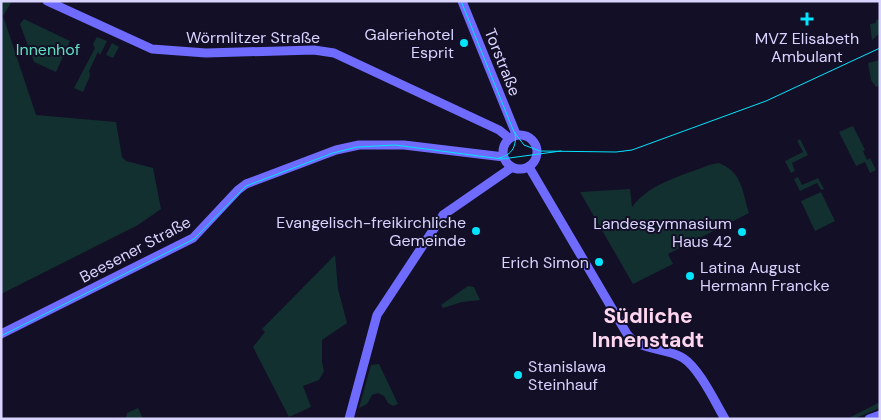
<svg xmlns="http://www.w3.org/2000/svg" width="881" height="420" font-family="'DM Sans',sans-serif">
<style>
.green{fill:#12302f}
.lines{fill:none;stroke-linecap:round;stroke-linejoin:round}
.secondary{stroke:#6f6bff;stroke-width:9}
.tram{stroke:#00e5ff;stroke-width:1}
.poi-dot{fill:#00e5ff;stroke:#130f26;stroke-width:2}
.labels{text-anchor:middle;stroke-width:4;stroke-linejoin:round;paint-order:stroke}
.poi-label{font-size:16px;fill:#d9d4ff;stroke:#130f26;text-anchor:end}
.street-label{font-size:16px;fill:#d9d4ff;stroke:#130f26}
.park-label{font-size:16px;fill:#5fe0c0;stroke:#130f26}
.district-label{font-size:21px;font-weight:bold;fill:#ffd6f0;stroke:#130f26}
</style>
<rect width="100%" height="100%" fill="#130f26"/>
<g class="green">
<path d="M 1,1 L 12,1 L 3,16 L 36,115 L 116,122 L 122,157 L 126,161 L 153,168 L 161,209 L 138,225 L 1,294 Z"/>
<path d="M 24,19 L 70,41 L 56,72 L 34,62 L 20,24 Z"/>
<path d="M 880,19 L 880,33 L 872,40 L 870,24 L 876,23 L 876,20 Z"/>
<path d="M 97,37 L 107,41 L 100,55 L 98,52 L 89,71 L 90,76 L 83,92 L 74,88 L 95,48 L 93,44 Z"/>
<path d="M 112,43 L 119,47 L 113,58 L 106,55 Z"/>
<path d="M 880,60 L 880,85 L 876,87 L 871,80 L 868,63 Z"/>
<path d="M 853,126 L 865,150 L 863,151 L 867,160 L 870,158 L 876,170 L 870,173 L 865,162 L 856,166 L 839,132 Z"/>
<path d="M 800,139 L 808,155 L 792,163 L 795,171 L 791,173 L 785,161 L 803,152 L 797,141 Z"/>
<path d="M 719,163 C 743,173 742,191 749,213 L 668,254 L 673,264 L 633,284 L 580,192 L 630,189 L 632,207 C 650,183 682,176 709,165 Z"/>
<path d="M 798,177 L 802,185 L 818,178 L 824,189 L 821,190 L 817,183 L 800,191 L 794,179 Z"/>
<path d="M 821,192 L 835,221 L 815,231 L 801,201 Z"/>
<path d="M 335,255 L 338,289 L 347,323 L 322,340 L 322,362 L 324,371 L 319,380 L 303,386 L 311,407 L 289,417 L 253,347 L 265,332 L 262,329 Z"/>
<path d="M 468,286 L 474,287 L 480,300 L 462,302 L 443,308 L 441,305 Z"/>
<path d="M 379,364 L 398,404 L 393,406 L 388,403 L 384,396 L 378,393 L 372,395 L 367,404 L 359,408 L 371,365 Z"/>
<path d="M 878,403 L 880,408 L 853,419 L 847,419 Z"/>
<path d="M 138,408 L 143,419 L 126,419 L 127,413 Z"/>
</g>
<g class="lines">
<g class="secondary">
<path d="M 47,1 L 152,49 L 206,53 L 314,50 L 334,53 L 499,130 L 509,138"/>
<path d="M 462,1 L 516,134"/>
<circle cx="520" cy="152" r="17"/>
<path d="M 529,167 L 627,334 C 641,352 665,347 683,358 C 699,368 715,402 725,419"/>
<path d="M 1,334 L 193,238 L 238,190 L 246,184 L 336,150 L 359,145 L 404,145 L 504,157"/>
<path d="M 349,419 L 377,315 L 443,215 L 511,168"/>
<path d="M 869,419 L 880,415"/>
</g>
<g class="tram">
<path d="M 461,1 L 514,132 L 524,145 L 540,151 L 616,152 L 632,150 L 766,101 L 880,48"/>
<path d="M 499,158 C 513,155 517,145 515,132"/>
<path d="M 1,336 L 194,239 L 246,186 L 333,153 L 357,147 L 395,145 L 502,159 L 561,151"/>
</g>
</g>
<g class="poi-dot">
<path d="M804.5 11.5h5v5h5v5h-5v5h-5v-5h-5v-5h5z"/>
<circle cx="464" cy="43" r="5"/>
<circle cx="476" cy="231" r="5"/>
<circle cx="742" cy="232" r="5"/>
<circle cx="599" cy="262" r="5"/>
<circle cx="690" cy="276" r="5"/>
<circle cx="518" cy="375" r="5"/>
</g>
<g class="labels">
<g class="poi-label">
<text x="454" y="40">Galeriehotel<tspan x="454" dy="18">Esprit</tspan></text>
<text x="807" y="44" text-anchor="middle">MVZ Elisabeth<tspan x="807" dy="18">Ambulant</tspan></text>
<text x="466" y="228">Evangelisch-freikirchliche<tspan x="466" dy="18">Gemeinde</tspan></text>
<text x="732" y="229">Landesgymnasium<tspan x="732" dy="18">Haus 42</tspan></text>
<text x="589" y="268">Erich Simon</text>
<text x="700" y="273" text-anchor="start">Latina August<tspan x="700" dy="18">Hermann Francke</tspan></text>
<text x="528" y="372" text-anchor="start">Stanislawa<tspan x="528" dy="18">Steinhauf</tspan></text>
</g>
<g class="street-label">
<text x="253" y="43">Wörmlitzer Straße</text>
<text transform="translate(503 62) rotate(68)" y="6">Torstraße</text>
<text transform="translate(135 249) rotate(-28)" y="6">Beesener Straße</text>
</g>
<g class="park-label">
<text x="48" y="55">Innenhof</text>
</g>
<g class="district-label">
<text x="648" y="323">Südliche<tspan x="648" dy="24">Innenstadt</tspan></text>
</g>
</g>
<rect width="881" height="420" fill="none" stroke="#d9d4ff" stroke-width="5"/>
</svg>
